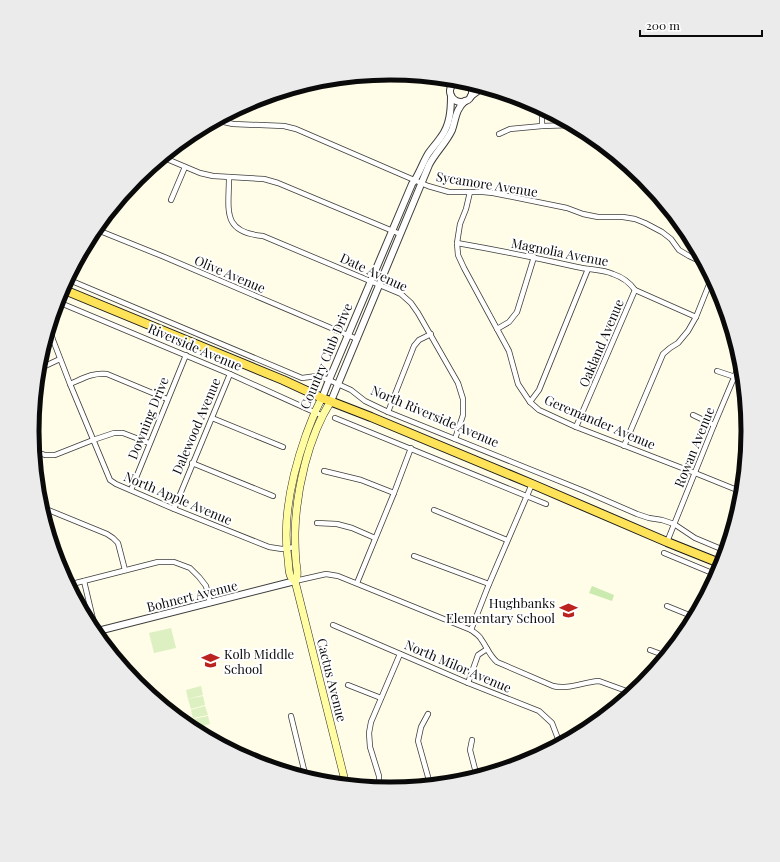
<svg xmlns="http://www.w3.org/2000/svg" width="780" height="862" font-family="'Playfair Display',serif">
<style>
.green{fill:#caeab0}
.pitch{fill:#ddf0c2}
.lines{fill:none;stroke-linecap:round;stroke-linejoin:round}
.minor-casing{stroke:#3d3d3d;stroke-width:6}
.tertiary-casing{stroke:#3d3d3d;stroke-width:8}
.secondary-casing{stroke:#2c2c2c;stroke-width:8}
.primary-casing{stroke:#1b1b1b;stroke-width:10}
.minor{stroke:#fff;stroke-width:4.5}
.tertiary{stroke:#fff;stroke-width:6}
.secondary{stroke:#fffca2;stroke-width:7}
.primary{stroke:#fee258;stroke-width:8}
.labels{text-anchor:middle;stroke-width:4;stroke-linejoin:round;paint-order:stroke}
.street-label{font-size:13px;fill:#0a0a0a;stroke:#fff}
.poi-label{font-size:13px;fill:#0a0a0a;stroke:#fff;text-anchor:end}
.rim{fill:none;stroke:#0a0a0a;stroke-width:5}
</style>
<rect width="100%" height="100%" fill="#fffce7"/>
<path class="green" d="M 592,586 L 614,595 L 612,601 L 589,593 Z"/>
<g class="pitch">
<path d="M 171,628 L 176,648 L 154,653 L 149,633 Z"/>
<path d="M 201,686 L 203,695 L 188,699 L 186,690 Z"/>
<path d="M 203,696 L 205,705 L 191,709 L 188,699 Z"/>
<path d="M 205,706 L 208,715 L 193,718 L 191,710 Z"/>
<path d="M 208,716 L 210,724 L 196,728 L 193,719 Z"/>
</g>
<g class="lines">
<defs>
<g id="minor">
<path d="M 215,120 L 233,124 L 284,126 L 296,129 L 428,186 L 449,192 L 483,192 L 493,193 L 567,208 L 583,214 L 598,217 L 623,217 L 635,219 L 645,223 L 662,232 L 671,239 L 679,250 L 689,256 L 704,263"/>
<path d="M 542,126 L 542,108"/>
<path d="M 499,134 L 510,129 L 542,126 L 573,125"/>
<path d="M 162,157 L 200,173 L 213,176 L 264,179 L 278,183 L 400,234"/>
<path d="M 229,177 C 229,210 221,232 263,236 L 401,294 L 411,303 L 418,313 L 458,383 L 463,399 L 463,415 L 455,439"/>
<path d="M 470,192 L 466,209 L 460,224 L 457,243 L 458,255 L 464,268 L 509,351 L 518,384 L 530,402 L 539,410 L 576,427 L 695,473 L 742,492"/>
<path d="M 171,200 L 185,167"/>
<path d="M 95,229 L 162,256 L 357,339"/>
<path d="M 457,243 C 497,250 537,258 577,267 C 589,270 602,269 613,274 C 622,277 630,283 635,290 L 696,317"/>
<path d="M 67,279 L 302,378 L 317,376 L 329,380 L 351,390 L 365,401 L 388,412 L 584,491 L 637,514 L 649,518 L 662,520 L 674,524 L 695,538 L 726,551"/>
<path d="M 58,302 L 230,374 L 323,416"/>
<path d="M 60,302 L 53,320 L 50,330 L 53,340 L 70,384 L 110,480 L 116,484 L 174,509 L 269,547 L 282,549 L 295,547"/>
<path d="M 497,329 L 509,322 L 517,312 L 534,257"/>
<path d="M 717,371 L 735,377"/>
<path d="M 37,377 L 45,366 L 60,359"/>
<path d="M 70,384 C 82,379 93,372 107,374 L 167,399"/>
<path d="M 530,402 L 539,390 L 588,269"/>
<path d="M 388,412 L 414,346 L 419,340 L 431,334"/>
<path d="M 693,415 L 714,425"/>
<path d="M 212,418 L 283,447"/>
<path d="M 335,418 L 546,504"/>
<path d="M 576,427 L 635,290"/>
<path d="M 624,446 L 663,354 L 670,348 L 678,343 L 688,331 L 696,317 L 712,277"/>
<path d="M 34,451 L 45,455 L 55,455 L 93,440 L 114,433 L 123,433 L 149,443"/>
<path d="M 192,463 L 273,496"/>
<path d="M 324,471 L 361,480 L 394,493"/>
<path d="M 131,490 L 186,355"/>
<path d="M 41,507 L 107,534 L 113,538 L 118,543 L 125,570"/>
<path d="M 174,509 L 230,374"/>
<path d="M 434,510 L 507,540"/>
<path d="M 317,523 L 337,524 L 352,528 L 375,538"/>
<path d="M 667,542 L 714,425 L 741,361"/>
<path d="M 664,553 L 717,575"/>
<path d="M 414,556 L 489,584"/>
<path d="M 84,581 L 96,632"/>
<path d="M 295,581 L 326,574 L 338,576 L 471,630 C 475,633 479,635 481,639 C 487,647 489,655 497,662 L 553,686 C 568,690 583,682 599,681 L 632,693"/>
<path d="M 357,583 L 394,493 L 411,448"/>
<path d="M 68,585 L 158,562 L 174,562 L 190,568 L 199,577 L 206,586 L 210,603"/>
<path d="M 667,606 L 694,617"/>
<path d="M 333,625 L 468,683 L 539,711 L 552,723 L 560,744"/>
<path d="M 471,630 L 489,584 L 532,484"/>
<path d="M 650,650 L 666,656"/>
<path d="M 468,683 L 478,655 L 487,649"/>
<path d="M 348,685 L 381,698"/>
<path d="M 428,714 L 421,727 L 418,741 L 430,784"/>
<path d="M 291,716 L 306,778"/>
<path d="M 472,740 L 470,750 L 476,773"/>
<path d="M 421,786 L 532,759"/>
<path d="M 379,788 L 379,776 L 370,747 L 369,733 L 371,722 L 400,654"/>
</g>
<g id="tertiary">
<path d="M 460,80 C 442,85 451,107 466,101 C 469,100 471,97 472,94 C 473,89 471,86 468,82"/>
<path d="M 471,96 L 483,87"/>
<path d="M 322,398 L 329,380 L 412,184 C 419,175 422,164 428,154 C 432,148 437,143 441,137 C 450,125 451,110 451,96"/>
<path d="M 331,401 L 429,165 C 435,153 446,143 452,130 C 456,119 455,110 465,101"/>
<path d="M 94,632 L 295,581"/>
</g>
<g id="secondary">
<path d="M 322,398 C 315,410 311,422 306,435 C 293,472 282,519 288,559 C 289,564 288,572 291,577 C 292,579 293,580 295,581 L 346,785"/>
<path d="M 295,581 C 296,579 297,578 297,576 C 298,571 296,565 296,561 C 295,551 295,542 295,533 C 296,491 308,437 331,401"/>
</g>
<path id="primary" d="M 62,289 L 283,380 L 322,398 L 371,417 L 532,484 L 667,542 L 722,564"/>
</defs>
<use href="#minor" class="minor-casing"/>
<use href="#tertiary" class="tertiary-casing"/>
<use href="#secondary" class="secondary-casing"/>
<use href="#primary" class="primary-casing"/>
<use href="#minor" class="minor"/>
<use href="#tertiary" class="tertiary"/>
<use href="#secondary" class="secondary"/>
<use href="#primary" class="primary"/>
</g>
<defs>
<symbol id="school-bare" viewBox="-9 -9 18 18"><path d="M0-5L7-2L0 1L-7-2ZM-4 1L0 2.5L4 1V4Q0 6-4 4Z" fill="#bd231e" stroke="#fff" stroke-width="2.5" paint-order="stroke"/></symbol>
</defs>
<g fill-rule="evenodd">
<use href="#school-bare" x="556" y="598" width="25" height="25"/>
<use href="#school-bare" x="198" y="648" width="25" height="25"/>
</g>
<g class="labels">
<g class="street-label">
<text transform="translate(487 184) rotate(9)" y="5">Sycamore Avenue</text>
<text transform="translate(560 252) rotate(11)" y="5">Magnolia Avenue</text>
<text transform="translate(374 272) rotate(25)" y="5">Date Avenue</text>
<text transform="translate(230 274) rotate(23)" y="5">Olive Avenue</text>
<text transform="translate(601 343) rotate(-67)" y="5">Oakland Avenue</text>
<text transform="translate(195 347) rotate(23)" y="5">Riverside Avenue</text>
<text transform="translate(326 356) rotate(-67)" y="5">Country Club Drive</text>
<text transform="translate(435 416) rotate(23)" y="5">North Riverside Avenue</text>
<text transform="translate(148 418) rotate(-68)" y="5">Downing Drive</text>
<text transform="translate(600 422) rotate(23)" y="5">Geremander Avenue</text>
<text transform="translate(196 426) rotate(-67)" y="5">Dalewood Avenue</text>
<text transform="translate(694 447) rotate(-68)" y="5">Rowan Avenue</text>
<text transform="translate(178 498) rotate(23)" y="5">North Apple Avenue</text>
<text transform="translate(192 596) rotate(-14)" y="5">Bohnert Avenue</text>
<text transform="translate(458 666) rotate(23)" y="5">North Milor Avenue</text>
<text transform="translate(332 680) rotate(76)" y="5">Cactus Avenue</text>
</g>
<g class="poi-label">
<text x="555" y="608">Hughbanks<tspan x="555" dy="15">Elementary School</tspan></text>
<text x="224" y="659" text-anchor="start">Kolb Middle<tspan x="224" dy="15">School</tspan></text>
</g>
</g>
<path d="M0 0H780V862H0ZM39 431a351 351 0 1 1 702 0a351 351 0 1 1-702 0Z" fill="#ebebeb" fill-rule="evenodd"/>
<path class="rim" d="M39 431a351 351 0 1 1 702 0a351 351 0 1 1-702 0Z"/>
<path d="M640 30v6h122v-6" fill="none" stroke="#0a0a0a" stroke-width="2"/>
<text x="646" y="30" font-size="12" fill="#0a0a0a" stroke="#ffffff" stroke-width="3" paint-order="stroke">200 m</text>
</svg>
